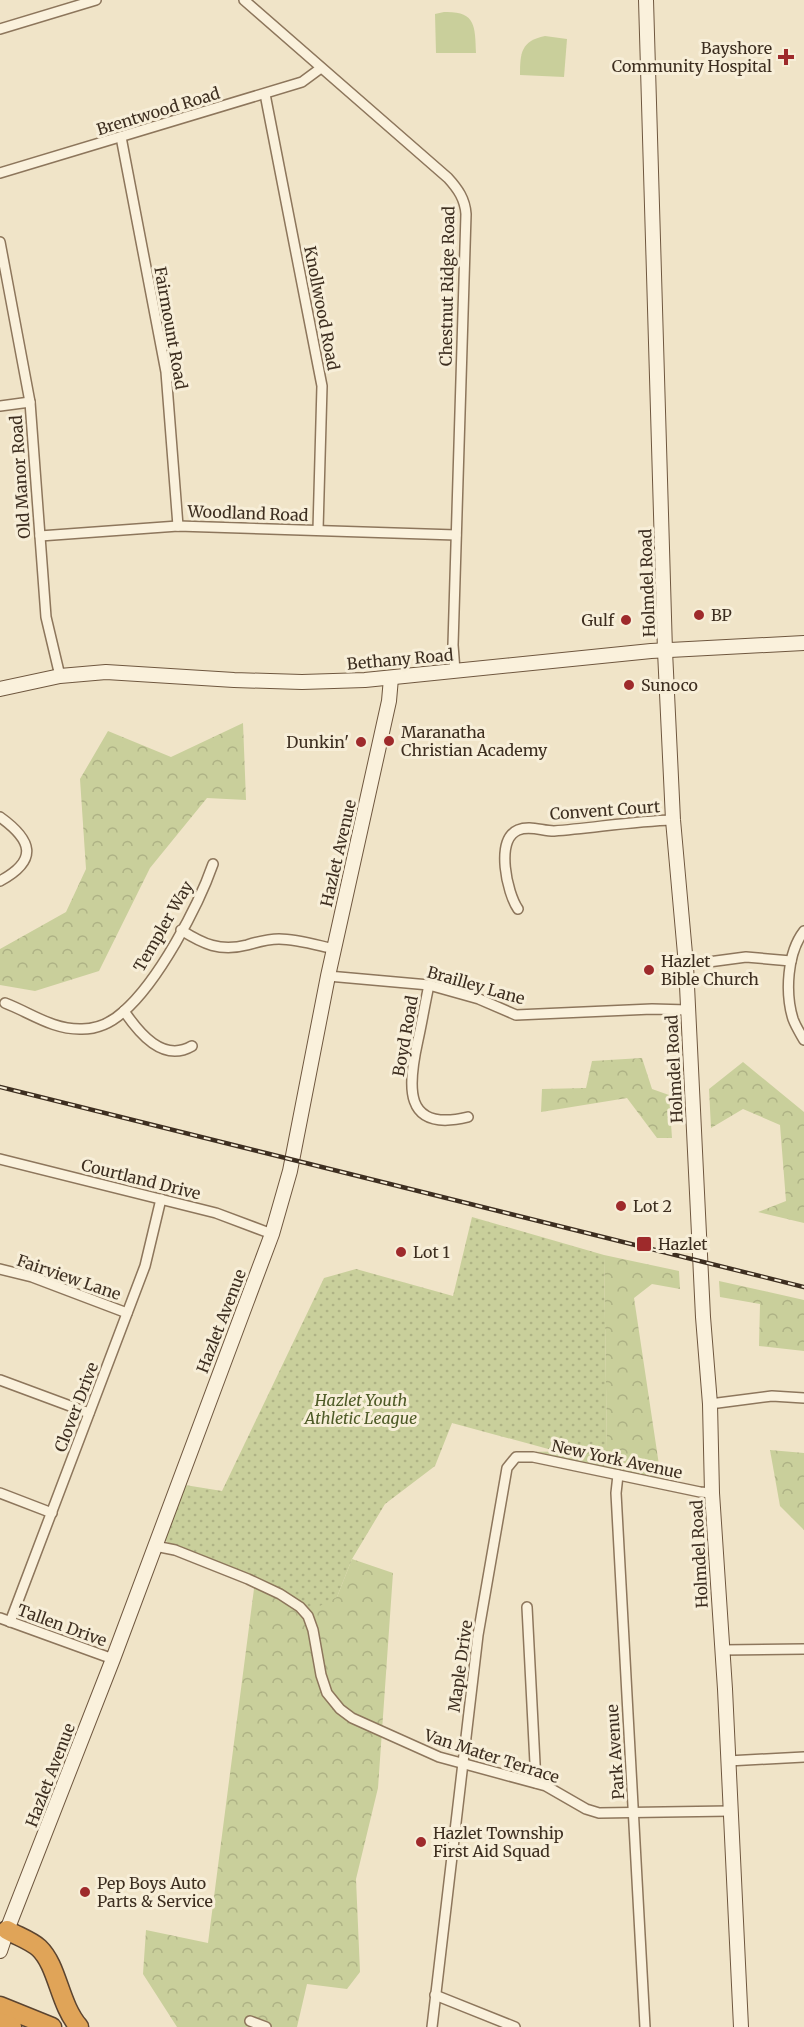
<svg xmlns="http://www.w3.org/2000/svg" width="804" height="2027" font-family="Merriweather,serif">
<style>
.grass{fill:#c9cf9b}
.forest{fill:url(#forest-crowns)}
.park{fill:url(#park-dots)}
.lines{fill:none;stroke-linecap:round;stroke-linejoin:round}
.street-casing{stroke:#8d765c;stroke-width:12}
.secondary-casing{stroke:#6f573f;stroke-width:16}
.highway-casing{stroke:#5b4430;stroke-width:21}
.street{stroke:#faf1dc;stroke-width:9}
.secondary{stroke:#faf1dc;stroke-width:14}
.highway{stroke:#e0a458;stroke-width:18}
.rail-casing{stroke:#3d2e20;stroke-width:4.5}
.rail{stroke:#f7eed8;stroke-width:2;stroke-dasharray:7;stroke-linecap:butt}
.poi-dot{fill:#9e2a2b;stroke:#f7eed8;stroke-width:2}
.labels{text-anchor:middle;stroke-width:6;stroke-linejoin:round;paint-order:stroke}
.poi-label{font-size:16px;fill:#3d2e20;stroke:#f7eed8;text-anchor:start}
.street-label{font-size:16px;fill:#3d2e20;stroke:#f7eed8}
.park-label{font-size:16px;font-style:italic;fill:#4d5a26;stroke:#f7eed8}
</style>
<defs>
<pattern id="forest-crowns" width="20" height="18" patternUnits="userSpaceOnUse" patternTransform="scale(1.5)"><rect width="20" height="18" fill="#c9cf9b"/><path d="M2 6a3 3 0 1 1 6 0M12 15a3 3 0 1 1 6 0" fill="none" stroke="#aeb285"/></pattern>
<pattern id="park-dots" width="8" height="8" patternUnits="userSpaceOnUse" patternTransform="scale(1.5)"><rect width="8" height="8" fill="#c9cf9b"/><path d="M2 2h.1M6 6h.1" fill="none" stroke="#aeb285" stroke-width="1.8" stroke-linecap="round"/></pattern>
</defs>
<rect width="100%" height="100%" fill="#f0e4c8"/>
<g class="grass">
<path d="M 444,12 C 476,11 475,26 476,53 L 436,53 L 435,14 Z"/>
<path d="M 545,36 L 567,39 L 564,77 L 520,75 C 520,53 521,41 545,36 Z"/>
</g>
<g class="forest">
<path d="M 243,723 L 246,800 L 207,798 L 150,868 L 99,971 L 35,991 L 0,985 L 0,949 L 66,912 L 86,869 L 80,779 L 108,731 L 171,757 Z"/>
<path d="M 642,1058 L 652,1089 L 669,1095 L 672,1138 L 657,1138 L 627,1098 L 541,1112 L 542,1089 L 586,1088 L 592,1061 Z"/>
<path d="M 743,1062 L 804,1112 L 804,1223 L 758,1212 L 786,1201 L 780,1125 L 743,1109 L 711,1128 L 709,1089 Z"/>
<path d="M 604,1255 L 679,1271 L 680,1289 L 652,1284 L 634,1298 L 662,1485 L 516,1452 L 607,1451 Z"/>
<path d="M 719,1281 L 804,1300 L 804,1351 L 759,1346 L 760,1304 L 720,1297 Z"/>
<path d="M 770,1450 L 804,1453 L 804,1530 L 780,1506 Z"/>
<path d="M 352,1559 L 393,1573 L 378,1788 L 356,1879 L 360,1972 L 347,1989 L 307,1984 L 297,2027 L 177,2027 L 143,1974 L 146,1930 L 208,1943 L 255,1581 L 337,1597 Z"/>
</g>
<path class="park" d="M 472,1217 L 604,1255 L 607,1451 L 552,1450 L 452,1423 L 435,1466 L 385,1504 L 352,1559 L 337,1597 L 312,1610 L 255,1581 L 189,1556 L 164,1540 L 185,1485 L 222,1491 L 324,1278 L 356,1269 L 453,1296 Z"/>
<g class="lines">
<defs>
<g id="street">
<path d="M 244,0 L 448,178 C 458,189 465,199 466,214 L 453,645 L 455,671"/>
<path d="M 0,29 L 96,0"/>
<path d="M 265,94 L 322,386 L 318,530"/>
<path d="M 121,137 L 166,372 L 178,526"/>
<path d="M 0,173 L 302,82 L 321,68"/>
<path d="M 0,242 L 30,402 L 46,617 L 60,676"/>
<path d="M 0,406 L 30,402"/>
<path d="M 40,536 L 178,526 L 456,535"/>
<path d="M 0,817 C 32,840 39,860 0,881"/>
<path d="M 518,909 C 507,893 495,840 518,830 C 530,825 542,831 554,831 C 594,828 633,821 673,820"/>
<path d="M 181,930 C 203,944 220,952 247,945 C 257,942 268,939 279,939 C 297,939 316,945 334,949"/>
<path d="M 804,931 C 787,953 785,993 793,1019 C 796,1027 800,1033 804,1040"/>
<path d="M 686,965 L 746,957 L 791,961"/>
<path d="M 328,976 L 429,985 L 479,999 L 516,1015 L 652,1009 L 688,1010"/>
<path d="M 429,985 C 425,1003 422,1022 418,1040 C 408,1085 402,1133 468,1117"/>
<path d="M 5,1003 C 31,1013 53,1030 82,1029 C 97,1029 112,1022 123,1012 C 158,982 198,907 213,864"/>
<path d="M 124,1011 C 139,1033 163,1063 192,1046"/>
<path d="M 0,1159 L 216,1213 L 272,1234"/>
<path d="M 0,1269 L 32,1277 L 127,1313"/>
<path d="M 0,1380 L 89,1413"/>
<path d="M 710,1404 L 772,1396 L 804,1398"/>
<path d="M 618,1475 L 616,1493 L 645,2027"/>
<path d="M 0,1493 L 52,1513"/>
<path d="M 155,1546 L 175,1550 L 248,1579 L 280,1594 L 300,1607 L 308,1616 L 313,1630 L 321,1675 L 327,1693 L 340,1709 L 352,1718 L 439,1757 L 546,1786 L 586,1809 L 599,1813 L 730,1811"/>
<path d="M 527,1607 L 536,1783"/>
<path d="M 0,1618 L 113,1659"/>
<path d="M 10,1622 L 145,1266 L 161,1199"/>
<path d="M 723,1650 L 804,1649"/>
<path d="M 728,1761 L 804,1757"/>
<path d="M 435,1995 L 515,2027"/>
<path d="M 250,2021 L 266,2027"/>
<path d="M 432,2027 L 478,1635 L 507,1468 L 516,1457 L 533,1457 L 700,1492 L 712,1493"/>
</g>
<g id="secondary">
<path d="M 646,0 L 665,651 L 673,820 L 686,965 L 703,1317 L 710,1404 L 712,1493 L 725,1689 L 741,2027"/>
<path d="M 0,689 L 60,676 L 106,672 L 234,680 L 302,682 L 365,680 L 651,651 L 804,643"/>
<path d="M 0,1951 L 7,1930 L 113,1659 L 272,1234 L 290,1171 L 328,976 L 389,701 L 391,678"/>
</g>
<g id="highway">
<path d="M 7,1930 C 17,1936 30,1940 39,1948 C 58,1966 59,2004 79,2027"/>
<path d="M 0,2006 L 52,2027"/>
<path d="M 0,2022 L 12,2027"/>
</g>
</defs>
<use href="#street" class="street-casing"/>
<use href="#secondary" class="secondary-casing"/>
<use href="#highway" class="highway-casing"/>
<use href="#street" class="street"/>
<use href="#secondary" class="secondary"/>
<use href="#highway" class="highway"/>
<defs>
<path id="rail" d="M 0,1087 L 804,1287"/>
</defs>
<use href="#rail" class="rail-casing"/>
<use href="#rail" class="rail"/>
</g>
<g class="poi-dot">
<path d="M783 48h6v6h6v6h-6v6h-6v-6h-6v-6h6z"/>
<circle cx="699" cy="615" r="6"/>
<circle cx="626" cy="620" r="6"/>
<circle cx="629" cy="685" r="6"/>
<circle cx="389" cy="741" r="6"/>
<circle cx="361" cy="742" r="6"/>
<circle cx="649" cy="970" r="6"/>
<circle cx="621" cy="1206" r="6"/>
<rect x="636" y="1236" width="16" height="16" rx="3"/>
<circle cx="401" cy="1252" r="6"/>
<circle cx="421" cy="1842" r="6"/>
<circle cx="85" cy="1892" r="6"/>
</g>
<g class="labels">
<g class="poi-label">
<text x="772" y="54" text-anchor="end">Bayshore<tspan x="772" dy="18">Community Hospital</tspan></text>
<text x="711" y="621">BP</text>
<text x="614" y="626" text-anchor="end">Gulf</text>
<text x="641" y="691">Sunoco</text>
<text x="401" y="738">Maranatha<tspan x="401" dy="18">Christian Academy</tspan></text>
<text x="349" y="748" text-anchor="end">Dunkin'</text>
<text x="661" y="967">Hazlet<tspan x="661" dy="18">Bible Church</tspan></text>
<text x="633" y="1212">Lot 2</text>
<text x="658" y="1250">Hazlet</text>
<text x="413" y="1258">Lot 1</text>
<text x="433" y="1839">Hazlet Township<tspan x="433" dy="18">First Aid Squad</tspan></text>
<text x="97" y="1889">Pep Boys Auto<tspan x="97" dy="18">Parts &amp; Service</tspan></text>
</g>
<g class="street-label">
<text transform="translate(158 111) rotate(-17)" y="6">Brentwood Road</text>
<text transform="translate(447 286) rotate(-89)" y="6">Chestnut Ridge Road</text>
<text transform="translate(322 308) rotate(79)" y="6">Knollwood Road</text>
<text transform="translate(171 328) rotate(80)" y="6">Fairmount Road</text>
<text transform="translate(20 477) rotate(-94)" y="6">Old Manor Road</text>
<text transform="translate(248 513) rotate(2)" y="6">Woodland Road</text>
<text transform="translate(647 583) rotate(-92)" y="6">Holmdel Road</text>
<text transform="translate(400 659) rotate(-5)" y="6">Bethany Road</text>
<text transform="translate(605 810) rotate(-4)" y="6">Convent Court</text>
<text transform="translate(338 853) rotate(-77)" y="6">Hazlet Avenue</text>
<text transform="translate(163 926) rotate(-60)" y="6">Templer Way</text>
<text transform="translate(476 985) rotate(16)" y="6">Brailley Lane</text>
<text transform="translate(405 1036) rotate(-80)" y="6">Boyd Road</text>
<text transform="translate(674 1069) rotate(-93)" y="6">Holmdel Road</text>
<text transform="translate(141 1179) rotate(14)" y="6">Courtland Drive</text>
<text transform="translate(69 1277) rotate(19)" y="6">Fairview Lane</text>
<text transform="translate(221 1321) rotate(-69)" y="6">Hazlet Avenue</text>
<text transform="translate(76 1407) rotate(-69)" y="6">Clover Drive</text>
<text transform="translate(617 1459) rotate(12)" y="6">New York Avenue</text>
<text transform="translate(699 1554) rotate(-93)" y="6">Holmdel Road</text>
<text transform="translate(62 1625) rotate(20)" y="6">Tallen Drive</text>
<text transform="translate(460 1666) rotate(-82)" y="6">Maple Drive</text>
<text transform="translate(615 1752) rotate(-94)" y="6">Park Avenue</text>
<text transform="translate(492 1756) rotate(18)" y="6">Van Mater Terrace</text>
<text transform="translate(50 1775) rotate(-69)" y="6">Hazlet Avenue</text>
</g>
<g class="park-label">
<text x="361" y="1406">Hazlet Youth<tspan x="361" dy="18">Athletic League</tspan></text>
</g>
</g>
</svg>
